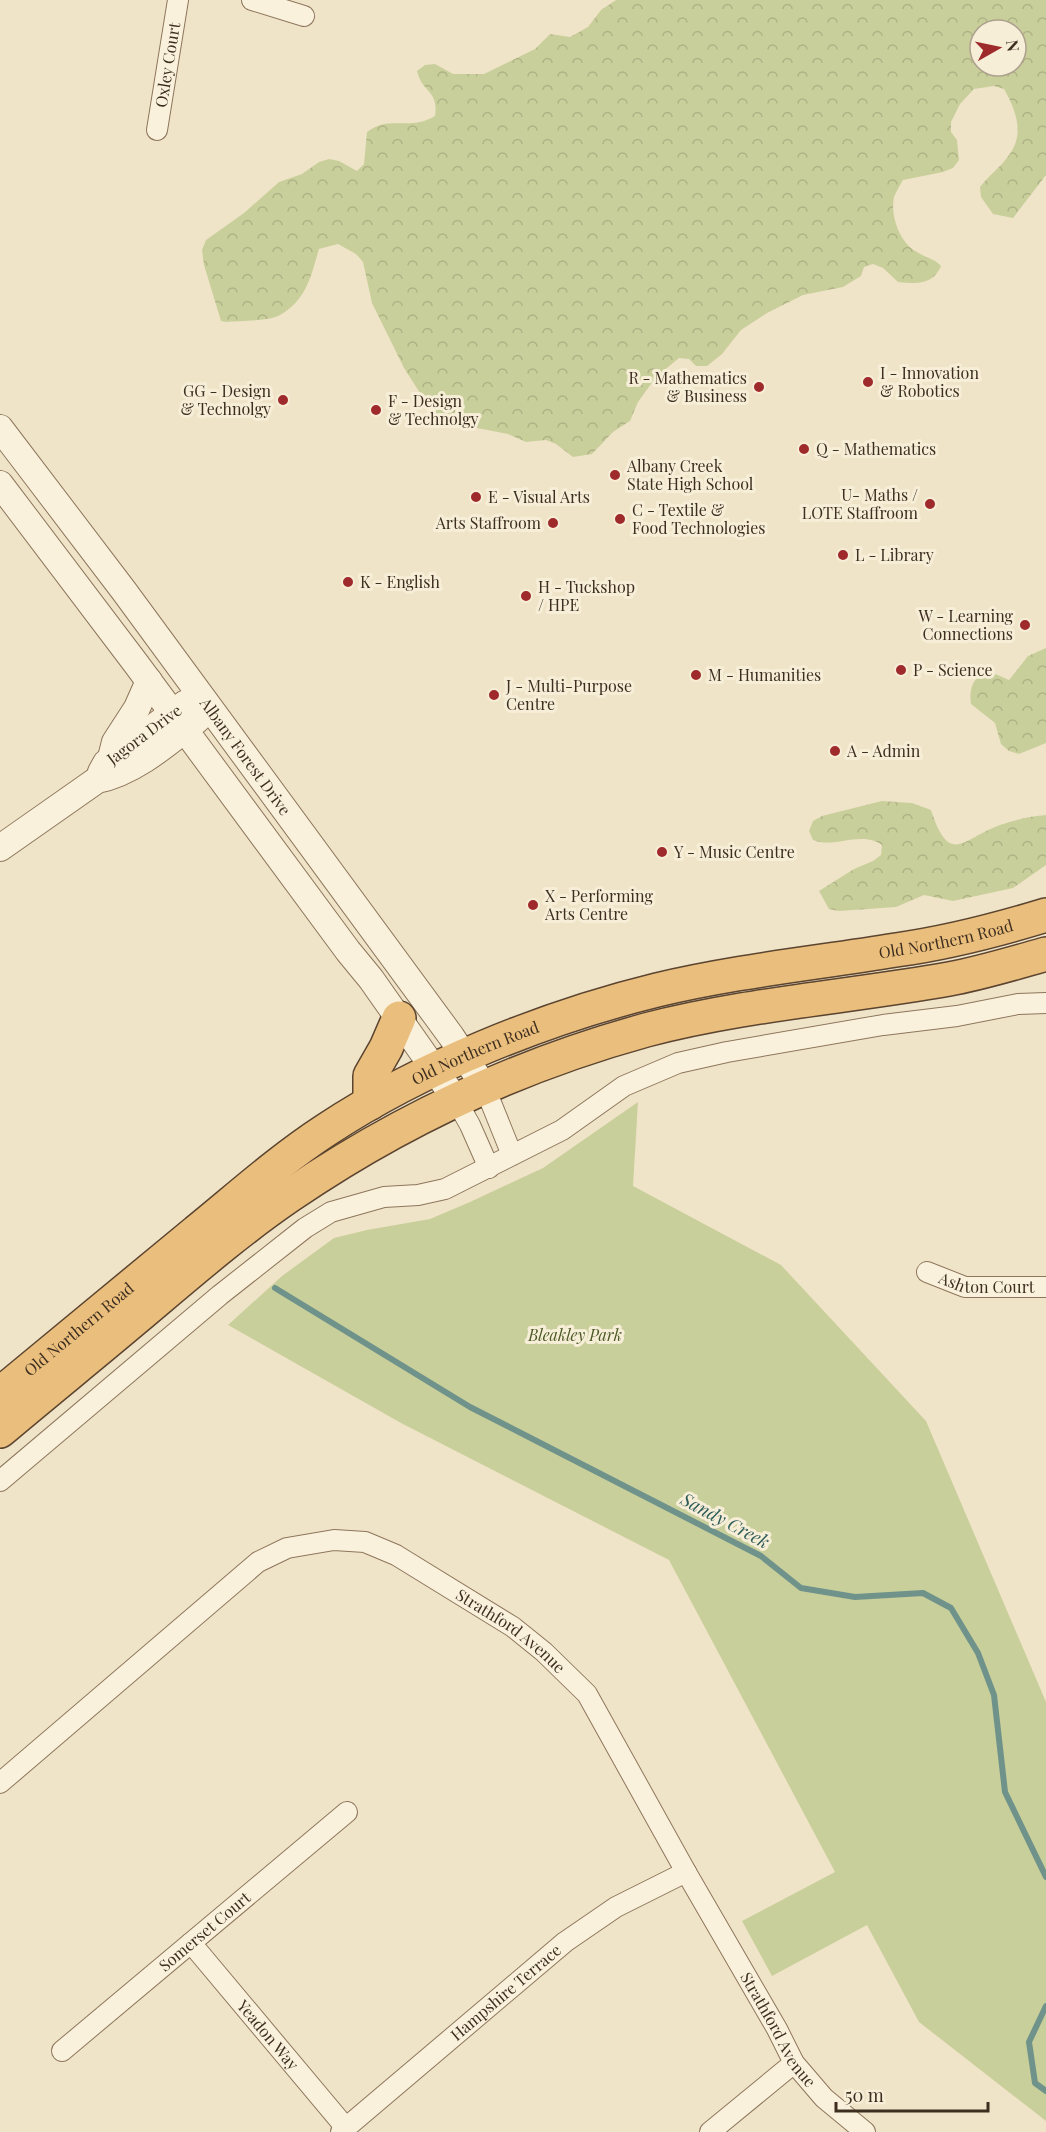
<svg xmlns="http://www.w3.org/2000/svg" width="1046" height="2132" font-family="'Playfair Display',serif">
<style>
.forest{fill:url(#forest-crowns);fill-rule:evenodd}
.green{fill:#c9cf9b}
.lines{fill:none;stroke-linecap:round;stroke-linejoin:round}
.stream{stroke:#6f938a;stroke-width:6}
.minor-casing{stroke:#8d765c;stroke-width:22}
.tertiary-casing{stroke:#8d765c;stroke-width:28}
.trunk-casing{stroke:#5b4430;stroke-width:36}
.minor{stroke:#faf1dc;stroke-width:20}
.tertiary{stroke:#faf1dc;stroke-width:26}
.trunk{stroke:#eabe7c;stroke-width:33}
.poi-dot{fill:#9e2a2b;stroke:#f7eed8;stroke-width:2}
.labels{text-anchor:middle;stroke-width:6;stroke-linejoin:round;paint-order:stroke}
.street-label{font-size:16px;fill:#3d2e20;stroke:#f7eed8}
.poi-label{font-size:16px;fill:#3d2e20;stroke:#f7eed8;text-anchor:start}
.park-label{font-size:16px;font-style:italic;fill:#4d5a26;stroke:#f7eed8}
.water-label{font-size:18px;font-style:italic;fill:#2f5d5a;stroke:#f7eed8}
</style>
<defs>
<pattern id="forest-crowns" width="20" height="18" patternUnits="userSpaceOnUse" patternTransform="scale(1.5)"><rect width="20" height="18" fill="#c9cf9b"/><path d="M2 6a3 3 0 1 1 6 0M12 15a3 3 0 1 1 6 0" fill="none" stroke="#aeb285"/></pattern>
</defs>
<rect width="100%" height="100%" fill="#f0e4c8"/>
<g class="forest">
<path d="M 616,0 L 1046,0 L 1046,175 L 1013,218 L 993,214 L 981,197 L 980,187 C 989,175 1001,167 1009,155 C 1025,134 1016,110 1004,89 L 994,86 L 974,89 L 960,104 L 951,122 L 951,132 L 957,140 L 959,160 L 953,168 L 943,172 L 903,180 C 900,185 896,192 894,197 C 890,216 900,243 917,252 C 926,258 934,258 941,266 C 933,285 916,284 898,282 L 883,268 L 873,264 L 864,267 L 861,276 L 843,287 L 803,295 L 767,313 L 741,330 L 722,354 L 707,366 L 696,366 L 689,359 L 679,358 L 656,377 L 638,402 L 630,421 L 613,432 L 592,454 L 573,457 L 556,444 L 546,440 L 526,442 L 508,434 L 477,428 L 446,426 L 438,421 L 404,368 L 372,303 L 363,262 L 356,254 L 338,244 L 319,249 C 311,276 306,302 278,316 C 269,321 238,321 226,322 L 221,321 L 204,265 L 202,250 L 206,240 L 244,213 L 279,182 L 302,174 L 319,162 L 329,159 L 339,161 L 357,171 L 364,164 L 367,132 C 390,114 408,132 435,116 C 439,90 422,93 417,71 L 425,65 L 435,64 L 453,74 L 484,74 L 535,49 L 550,34 L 570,37 L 588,27 L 601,10 ZM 980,30 L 1016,30 L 1016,66 L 980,66 Z"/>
<path d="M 1046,648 L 1046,743 L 1019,754 L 1009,751 L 1001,744 L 995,723 L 971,704 C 969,691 972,674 990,673 C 995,673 1004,678 1009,680 L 1028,656 Z"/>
<path d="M 882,801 L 912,803 L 931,810 C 950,868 963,838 1000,825 C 1014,820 1032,816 1046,815 L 1046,865 L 1013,888 L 953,901 L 924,895 L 896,907 L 839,911 L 829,909 L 819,891 L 854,869 L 873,861 L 881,855 L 882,845 C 860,830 836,849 813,840 L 809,831 L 813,821 L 822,816 Z"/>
</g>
<path class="green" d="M 638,1102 L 633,1186 L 781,1265 L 926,1421 L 1046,1702 L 1046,2121 L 919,2022 L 867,1925 L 772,1976 L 742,1921 L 835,1872 L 669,1560 L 401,1423 L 228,1325 L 282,1276 L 334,1238 L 367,1230 L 430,1219 L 470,1202 L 543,1168 Z"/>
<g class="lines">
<g class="stream">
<path d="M 275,1288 L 470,1407 L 761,1556 L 801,1588 L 855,1597 L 923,1593 L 951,1608 L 978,1653 L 994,1695 L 1005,1792 L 1046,1877"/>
<path d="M 1046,2006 L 1029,2042 L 1035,2083 L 1046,2091"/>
</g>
<defs>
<g id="minor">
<path d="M 252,0 L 304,16"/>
<path id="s1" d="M 157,130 L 178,0"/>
<path d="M 485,1088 L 512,1155"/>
<path d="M 456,1100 L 470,1125 L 489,1168"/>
<path id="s2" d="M 927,1272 L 965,1287 L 1046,1287"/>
<path d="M 0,1481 L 220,1295 L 305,1228 L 331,1212 L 384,1197 L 418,1195 L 445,1189 L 562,1130 L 624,1086 L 678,1063 L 727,1052 L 883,1025 L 957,1016 L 1018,1004 L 1046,1003"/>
<path id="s3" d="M 0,1783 L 258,1562 L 287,1548 L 334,1540 L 365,1542 L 396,1555 L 513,1627 L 544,1652 L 587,1694 L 686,1872 L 777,2029 L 794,2063 L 824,2098 L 865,2132"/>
<path id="s4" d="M 191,1943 L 346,2128"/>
<path id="s5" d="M 62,2051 L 347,1812"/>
<path id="s6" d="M 341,2132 L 565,1942 L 616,1907 L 686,1872"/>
<path d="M 710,2132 L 794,2063"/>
</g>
<g id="tertiary">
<path id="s7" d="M 0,428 L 124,591 L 451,1036 L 485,1088"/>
<path d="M 0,484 L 137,665 L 348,951 L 371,979 L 456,1100"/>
<path d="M 111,758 L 115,742 L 137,708 L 149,681"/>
<path id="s8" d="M 101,772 L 106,763 L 186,703"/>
<path d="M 0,848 L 97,780 C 134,773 169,742 198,719"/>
</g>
<g id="trunk">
<path d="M 370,1103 L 370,1076 L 386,1048 L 399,1018"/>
<path id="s9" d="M 0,1394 C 66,1340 131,1286 196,1232 C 239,1197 280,1160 326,1130 C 421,1067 547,1017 657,990 C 736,971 817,963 896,950 C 947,943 997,930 1046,915"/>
<path d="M 0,1431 C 45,1393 91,1356 136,1318 C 186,1276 235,1233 289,1196 C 397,1122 519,1065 646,1030 C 745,1004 848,997 949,979 C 982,973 1014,963 1046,954"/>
</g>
</defs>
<use href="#minor" class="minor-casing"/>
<use href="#tertiary" class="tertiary-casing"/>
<use href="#trunk" class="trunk-casing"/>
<use href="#minor" class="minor"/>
<use href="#tertiary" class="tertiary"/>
<use href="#trunk" class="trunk"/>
</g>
<g class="poi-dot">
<circle cx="868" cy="382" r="6"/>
<circle cx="759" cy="387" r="6"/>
<circle cx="283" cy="400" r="6"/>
<circle cx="376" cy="410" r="6"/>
<circle cx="804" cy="449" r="6"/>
<circle cx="615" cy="475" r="6"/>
<circle cx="476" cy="497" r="6"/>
<circle cx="930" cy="504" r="6"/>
<circle cx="620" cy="519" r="6"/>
<circle cx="553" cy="523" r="6"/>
<circle cx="843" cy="555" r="6"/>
<circle cx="348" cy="582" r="6"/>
<circle cx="526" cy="596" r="6"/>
<circle cx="1025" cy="625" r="6"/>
<circle cx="901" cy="670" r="6"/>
<circle cx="696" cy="675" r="6"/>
<circle cx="494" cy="695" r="6"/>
<circle cx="835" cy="751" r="6"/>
<circle cx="662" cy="852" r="6"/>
<circle cx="533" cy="905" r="6"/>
</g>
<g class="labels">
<g class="street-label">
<text dy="6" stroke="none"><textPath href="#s1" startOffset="66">Oxley Court</textPath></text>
<text dy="6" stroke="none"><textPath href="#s8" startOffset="58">Jagora Drive</textPath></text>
<text dy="6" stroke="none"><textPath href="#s7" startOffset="410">Albany Forest Drive</textPath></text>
<text dy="6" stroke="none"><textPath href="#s9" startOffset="1074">Old Northern Road</textPath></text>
<text dy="6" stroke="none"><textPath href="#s9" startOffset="588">Old Northern Road</textPath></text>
<text dy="6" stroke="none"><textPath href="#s2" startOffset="62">Ashton Court</textPath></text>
<text dy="6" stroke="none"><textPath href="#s9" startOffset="102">Old Northern Road</textPath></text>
<text dy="6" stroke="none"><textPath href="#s3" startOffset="622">Strathford Avenue</textPath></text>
<text dy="6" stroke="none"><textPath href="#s5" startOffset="186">Somerset Court</textPath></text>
<text dy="6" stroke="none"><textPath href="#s6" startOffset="216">Hampshire Terrace</textPath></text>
<text dy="6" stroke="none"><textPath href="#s3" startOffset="1108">Strathford Avenue</textPath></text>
<text dy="6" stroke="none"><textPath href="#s4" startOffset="120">Yeadon Way</textPath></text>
</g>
<g class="poi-label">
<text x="880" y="379">I - Innovation<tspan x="880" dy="18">&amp; Robotics</tspan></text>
<text x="747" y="384" text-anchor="end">R - Mathematics<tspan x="747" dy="18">&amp; Business</tspan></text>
<text x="271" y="397" text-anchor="end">GG - Design<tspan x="271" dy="18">&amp; Technolgy</tspan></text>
<text x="388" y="407">F - Design<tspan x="388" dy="18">&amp; Technolgy</tspan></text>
<text x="816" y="455">Q - Mathematics</text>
<text x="627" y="472">Albany Creek<tspan x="627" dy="18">State High School</tspan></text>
<text x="918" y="501" text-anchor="end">U- Maths /<tspan x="918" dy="18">LOTE Staffroom</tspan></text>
<text x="488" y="503">E - Visual Arts</text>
<text x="632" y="516">C - Textile &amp;<tspan x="632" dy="18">Food Technologies</tspan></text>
<text x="541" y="529" text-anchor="end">Arts Staffroom</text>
<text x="855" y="561">L - Library</text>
<text x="360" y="588">K - English</text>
<text x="538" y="593">H - Tuckshop<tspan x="538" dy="18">/ HPE</tspan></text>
<text x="1013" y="622" text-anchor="end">W - Learning<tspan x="1013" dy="18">Connections</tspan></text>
<text x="913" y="676">P - Science</text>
<text x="708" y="681">M - Humanities</text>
<text x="506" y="692">J - Multi-Purpose<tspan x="506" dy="18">Centre</tspan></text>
<text x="847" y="757">A - Admin</text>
<text x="674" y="858">Y - Music Centre</text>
<text x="545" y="902">X - Performing<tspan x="545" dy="18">Arts Centre</tspan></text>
</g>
<g class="park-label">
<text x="575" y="1341">Bleakley Park</text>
</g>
<g class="water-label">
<text transform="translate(725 1521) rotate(28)" y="6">Sandy Creek</text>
</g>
</g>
<g transform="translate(998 48) rotate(81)"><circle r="28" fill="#f7eed8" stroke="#ada18e" stroke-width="1.5"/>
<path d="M0-4.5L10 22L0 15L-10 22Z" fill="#9e2a2b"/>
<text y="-9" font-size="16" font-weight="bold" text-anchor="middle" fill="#3d2e20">N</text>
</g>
<path d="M836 2102v9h152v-9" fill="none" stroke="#3d2e20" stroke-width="3"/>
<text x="845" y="2102" font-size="18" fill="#3d2e20" stroke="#f7eed8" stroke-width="4.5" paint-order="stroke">50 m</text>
</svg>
